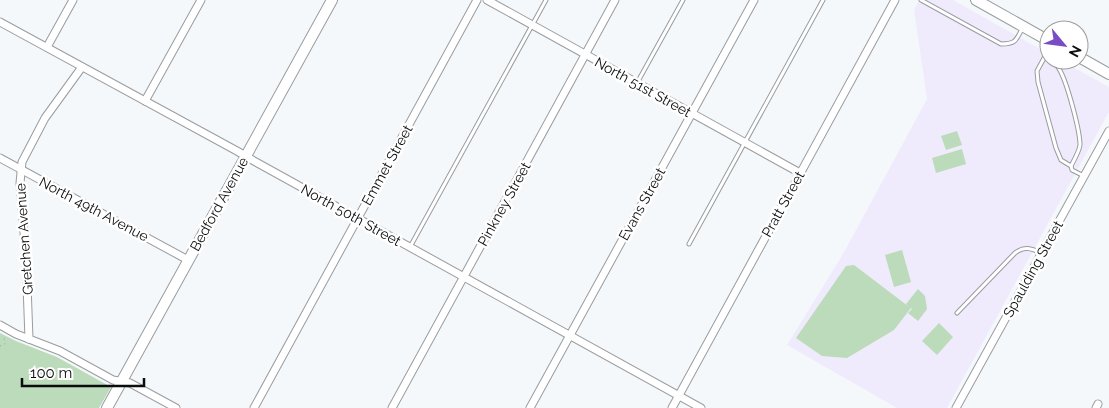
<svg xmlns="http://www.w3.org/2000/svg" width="1109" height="408" font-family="Raleway,sans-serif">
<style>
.education{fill:#efebfc}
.green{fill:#bcdbba}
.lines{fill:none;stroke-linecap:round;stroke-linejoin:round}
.lane-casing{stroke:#999c9f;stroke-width:5}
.street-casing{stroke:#999c9f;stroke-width:9}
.secondary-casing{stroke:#999c9f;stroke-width:12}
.path{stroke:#9fa1a3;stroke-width:1;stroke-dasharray:1 4;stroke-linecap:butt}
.lane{stroke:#fff;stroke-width:3}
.street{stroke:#fff;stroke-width:7}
.secondary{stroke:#fff;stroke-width:10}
.labels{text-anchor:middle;stroke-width:5;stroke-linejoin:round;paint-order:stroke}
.street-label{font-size:14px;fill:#0b0c0d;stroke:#fff}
</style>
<rect width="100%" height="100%" fill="#f5f8fb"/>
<path class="education" d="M 919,0 L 953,0 L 1049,54 L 1049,60 L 1060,60 L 1109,87 L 1109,112 L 947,408 L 897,408 L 787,345 L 843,254 L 927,99 L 914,10 Z"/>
<g class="green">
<path d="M 957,131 L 962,145 L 946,150 L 941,136 Z"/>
<path d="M 962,149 L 966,164 L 936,173 L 932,158 Z"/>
<path d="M 902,250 L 911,282 L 894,287 L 885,255 Z"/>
<path d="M 854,265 L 908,306 L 906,304 L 918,289 L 925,296 L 927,309 L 918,321 L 908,313 L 912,309 L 911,308 L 894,330 L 847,358 L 822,356 L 796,338 L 846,266 Z"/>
<path d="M 939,323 L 953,337 L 937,355 L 922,341 Z"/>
<path d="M 0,333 L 16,341 L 57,357 L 111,387 L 99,408 L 0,408 Z"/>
</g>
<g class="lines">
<defs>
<g id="lane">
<path d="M 921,0 L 1001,44 C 1015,44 1016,41 1022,29"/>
<path d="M 1049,49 L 1037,71 L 1038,82 L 1056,148 L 1061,160 L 1071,166 L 1072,170 L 1084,176"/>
<path d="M 1045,58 C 1048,60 1054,63 1057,66 C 1066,76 1080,131 1080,145 C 1079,152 1074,160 1071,166"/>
<path d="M 637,83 L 683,0"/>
<path d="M 689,244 L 823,0"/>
<path d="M 410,247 L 546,0"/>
<path d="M 957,313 L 1015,253 C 1024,246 1031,248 1041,253"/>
</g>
<g id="street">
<path d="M 487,0 L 800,173"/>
<path d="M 0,22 L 237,151 L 254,161 L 701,408"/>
<path d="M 47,47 L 73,0"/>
<path d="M 145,101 L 201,0"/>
<path d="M 0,158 L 188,260"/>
<path d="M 0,325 L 16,334 L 60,351 L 113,380 L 130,383 L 176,408"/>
<path d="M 29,339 L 26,257 L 20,183 L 22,162 L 45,118 L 82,67"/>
<path d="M 254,408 L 477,0"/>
<path d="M 392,408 L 615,0"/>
<path d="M 530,408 L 754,0"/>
<path d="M 672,408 L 895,0"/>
<path d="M 956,408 L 1109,131"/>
<path d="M 1096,408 L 1098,404"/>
</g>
<g id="secondary">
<path d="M 976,0 L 1049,41"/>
<path d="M 1079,57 L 1109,74"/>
<path d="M 107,408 L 332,0"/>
</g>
</defs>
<use href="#lane" class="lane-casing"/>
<use href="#street" class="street-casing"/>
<use href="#secondary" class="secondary-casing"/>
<path class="path" d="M 0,346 L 5,344 L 4,336"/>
<use href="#lane" class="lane"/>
<use href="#street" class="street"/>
<use href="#secondary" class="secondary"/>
</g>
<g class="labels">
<g class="street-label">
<text transform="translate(643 87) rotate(29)" y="5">North 51st Street</text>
<text transform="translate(387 165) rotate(-61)" y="5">Emmet Street</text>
<text transform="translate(219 204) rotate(-61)" y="5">Bedford Avenue</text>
<text transform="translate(504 204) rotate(-61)" y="5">Pinkney Street</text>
<text transform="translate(642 204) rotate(-61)" y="5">Evans Street</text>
<text transform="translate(783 204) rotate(-61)" y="5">Pratt Street</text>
<text transform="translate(94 209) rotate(28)" y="5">North 49th Avenue</text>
<text transform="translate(351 215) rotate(29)" y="5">North 50th Street</text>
<text transform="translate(24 239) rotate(-94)" y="5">Gretchen Avenue</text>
<text transform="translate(1033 269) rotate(-61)" y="5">Spaulding Street</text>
</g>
</g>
<g transform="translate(1064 45) rotate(119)"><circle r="24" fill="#ffffff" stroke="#9d9e9e"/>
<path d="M0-4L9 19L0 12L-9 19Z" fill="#794cc5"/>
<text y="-8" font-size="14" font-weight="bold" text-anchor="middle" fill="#0b0c0d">N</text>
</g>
<path d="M22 378v8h122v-8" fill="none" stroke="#0b0c0d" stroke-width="2.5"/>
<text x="30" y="378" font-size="15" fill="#0b0c0d" stroke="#ffffff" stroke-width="4" paint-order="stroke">100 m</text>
</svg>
